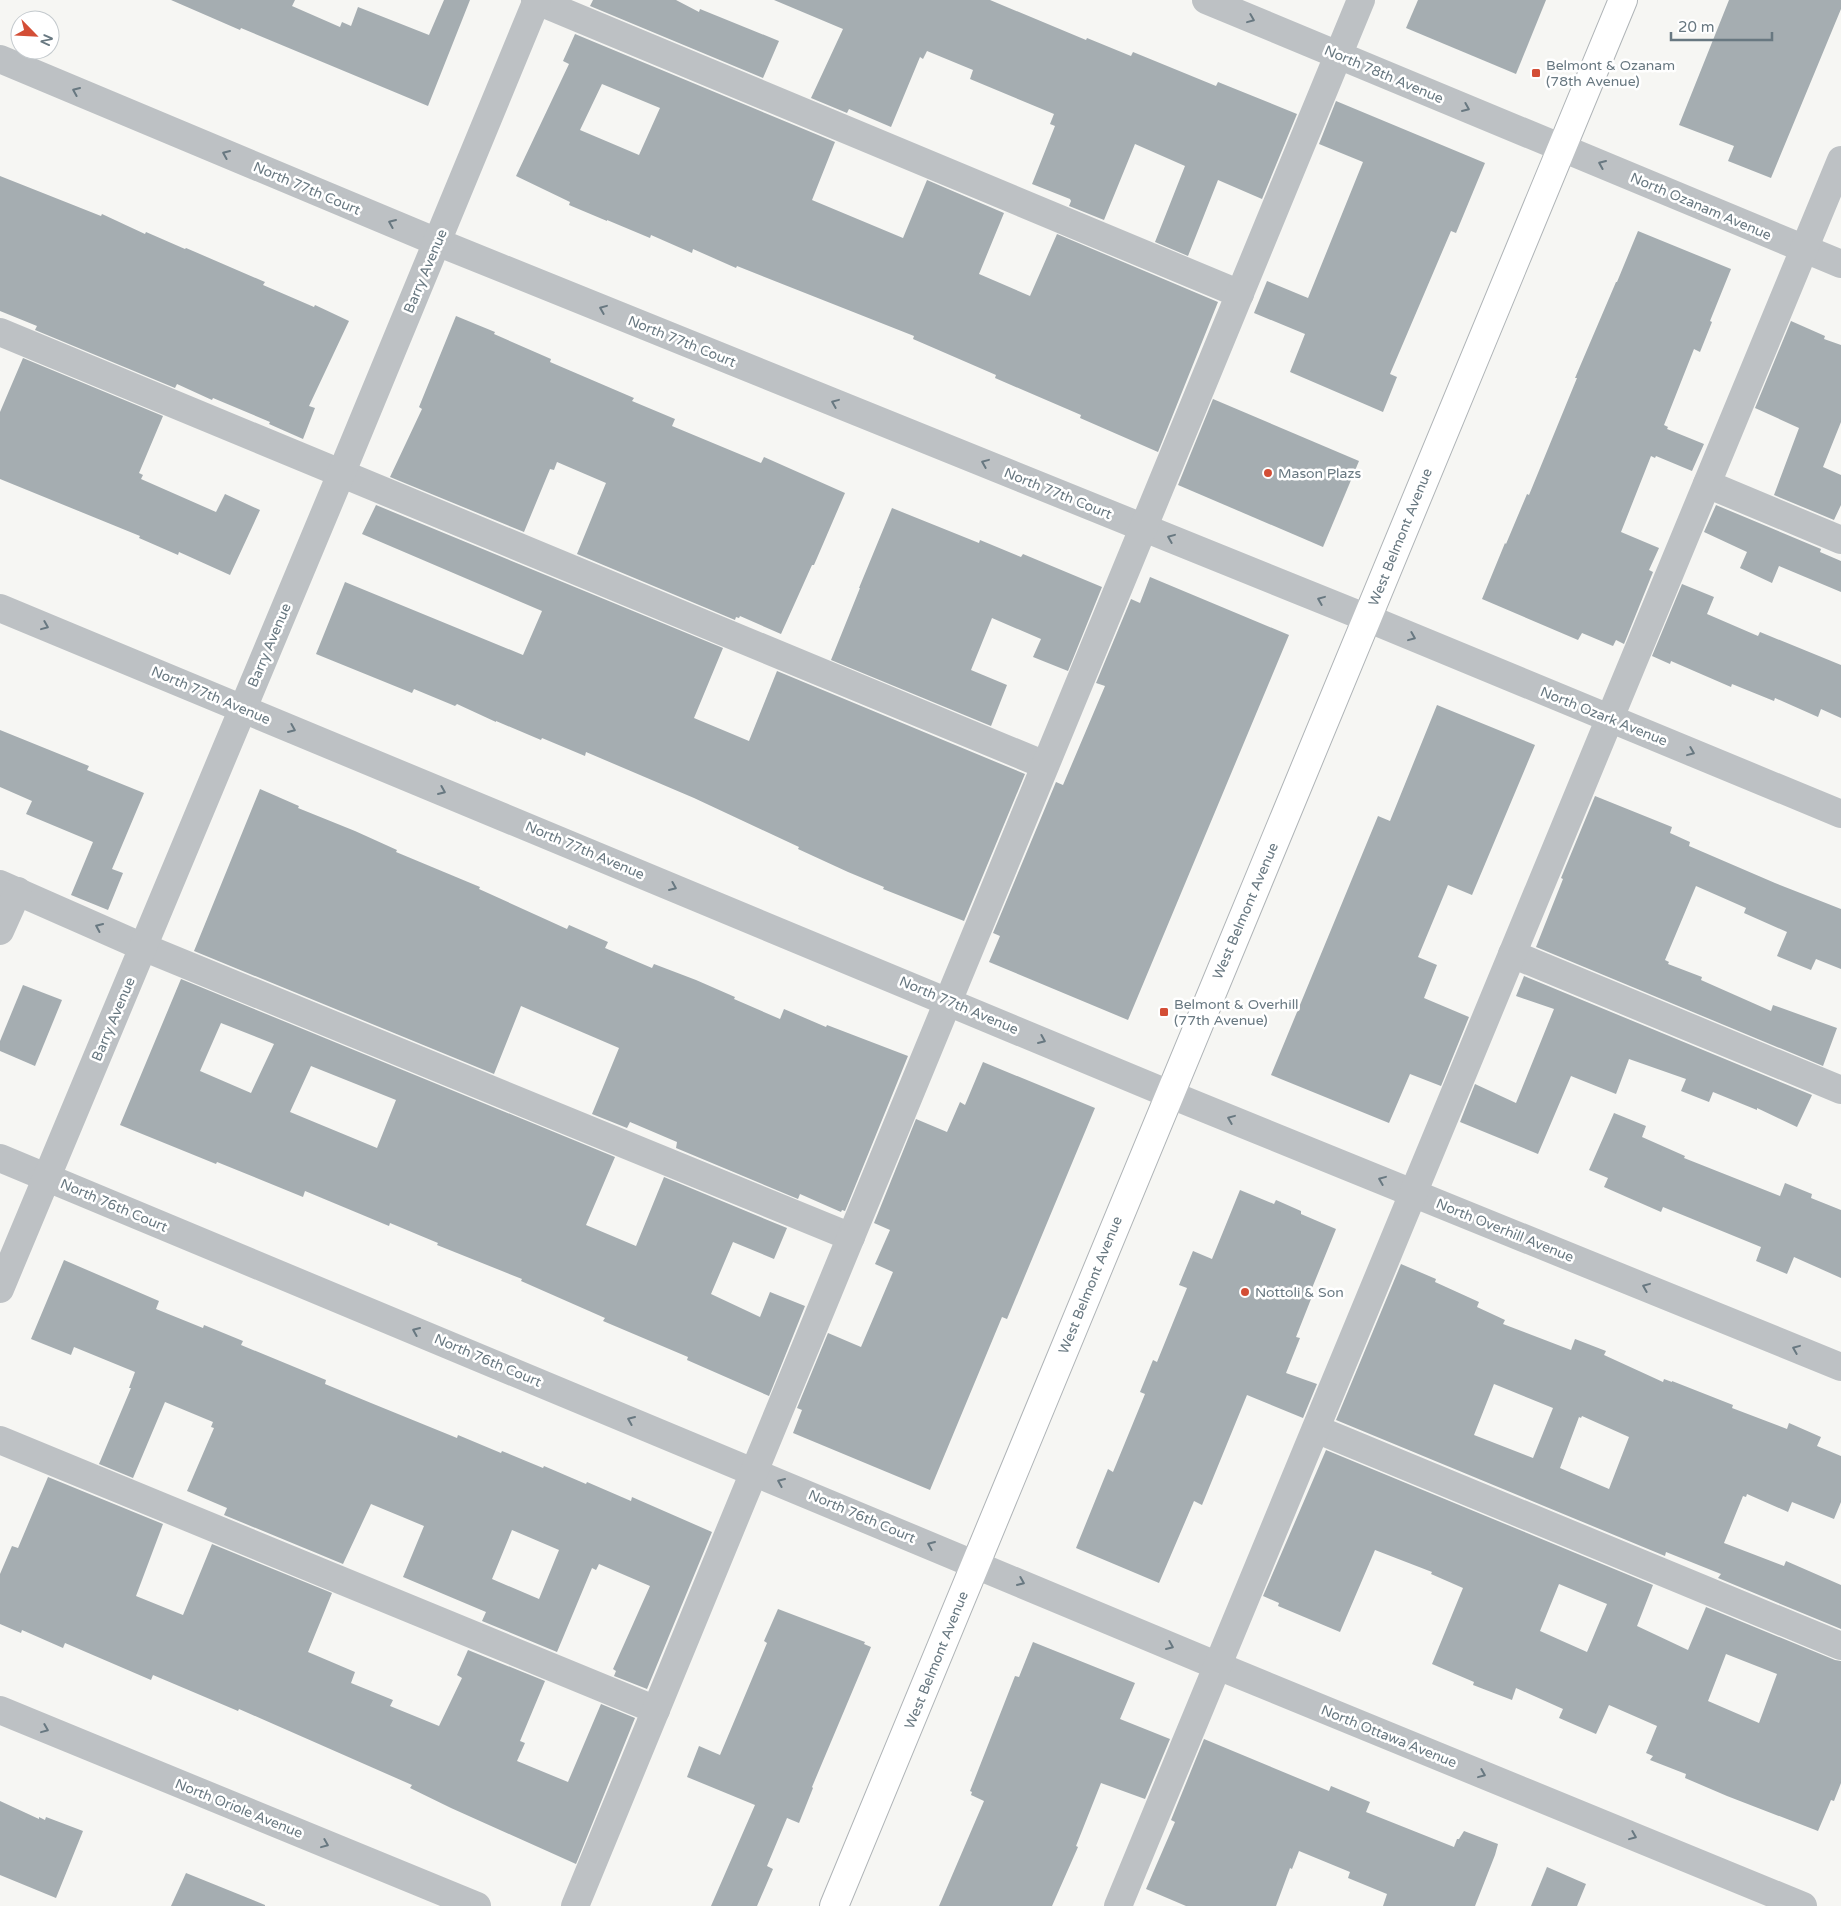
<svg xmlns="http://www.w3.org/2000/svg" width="1841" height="1906" font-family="'Varela Round',sans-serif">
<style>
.building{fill:#a5adb1;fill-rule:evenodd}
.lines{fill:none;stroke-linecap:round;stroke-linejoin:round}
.major-casing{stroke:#afb4b7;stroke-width:30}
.minor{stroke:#bdc1c4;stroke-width:28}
.major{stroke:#fff;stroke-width:28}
.oneway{stroke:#687881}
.poi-dot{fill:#d34e36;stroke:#fff;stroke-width:2}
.labels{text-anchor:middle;stroke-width:5;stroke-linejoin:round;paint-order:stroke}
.poi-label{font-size:14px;fill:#687881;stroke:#fff;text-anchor:start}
.street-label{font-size:14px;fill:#687881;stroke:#fff}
</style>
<rect width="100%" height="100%" fill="#f6f6f3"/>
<g class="building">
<path d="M 171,0 L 295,0 L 292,6 L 340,27 L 342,22 L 351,26 L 358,7 L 429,35 L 444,0 L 470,0 L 428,106 L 241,28 L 240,30 Z"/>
<path d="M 593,0 L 676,0 L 699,12 L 700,9 L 779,41 L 763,78 L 590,6 Z"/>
<path d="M 774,0 L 990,0 L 1086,40 L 1087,38 L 1131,56 L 1133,52 L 1216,86 L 1218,82 L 1297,114 L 1262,199 L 1218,180 L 1188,256 L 1155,242 L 1185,166 L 1135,144 L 1104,220 L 1069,206 L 1071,201 L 1070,199 L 1032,184 L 1055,126 L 1050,124 L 1054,114 L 970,79 L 973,70 L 927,51 L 923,59 L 920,57 L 891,127 L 849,109 L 847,113 L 811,98 L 843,29 Z"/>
<path d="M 1418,0 L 1546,0 L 1516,74 L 1406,28 Z"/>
<path d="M 1729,0 L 1841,0 L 1841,9 L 1771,178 L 1728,161 L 1734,146 L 1679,125 Z"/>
<path d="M 575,34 L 835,142 L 812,200 L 903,238 L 927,180 L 1004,213 L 979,274 L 1030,296 L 1057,234 L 1218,302 L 1158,452 L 1080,418 L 1081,415 L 995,378 L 996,375 L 913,339 L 914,336 L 737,266 L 736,268 L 693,249 L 692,253 L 651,235 L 650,238 L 607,220 L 607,221 L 569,205 L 570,202 L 516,176 L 569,64 L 563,61 ZM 602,84 L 660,108 L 639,155 L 580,130 Z"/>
<path d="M 1336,101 L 1485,163 L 1456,233 L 1451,231 L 1390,374 L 1397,377 L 1383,412 L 1290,372 L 1305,334 L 1254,313 L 1267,281 L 1308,298 L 1363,162 L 1319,144 Z"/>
<path d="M 0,176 L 101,216 L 102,214 L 145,234 L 146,232 L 185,249 L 186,248 L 265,282 L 263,285 L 314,307 L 315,305 L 349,321 L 309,406 L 315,408 L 303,439 L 269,424 L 270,422 L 213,398 L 212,400 L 177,384 L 175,388 L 35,330 L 37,326 L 0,311 Z"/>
<path d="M 1638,231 L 1731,269 L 1710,321 L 1712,322 L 1700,352 L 1694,349 L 1664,425 L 1668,427 L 1667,429 L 1704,444 L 1692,471 L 1656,456 L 1655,458 L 1651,456 L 1621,532 L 1659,548 L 1649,570 L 1653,572 L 1624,644 L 1616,640 L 1613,646 L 1582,633 L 1578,640 L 1482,599 L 1505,543 L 1506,544 L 1527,494 L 1529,495 L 1577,378 L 1575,378 L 1616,282 L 1617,282 Z"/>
<path d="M 456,316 L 495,332 L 494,334 L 551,359 L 550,362 L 634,398 L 632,401 L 675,419 L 672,426 L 761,463 L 764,457 L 845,493 L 814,565 L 812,565 L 781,634 L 740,616 L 739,618 L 736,617 L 735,620 L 577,554 L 606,483 L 557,462 L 554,470 L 550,469 L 524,532 L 390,477 L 422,409 L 419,407 Z"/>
<path d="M 1791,321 L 1825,336 L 1824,339 L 1841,345 L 1841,422 L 1823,467 L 1841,475 L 1841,505 L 1834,520 L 1774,495 L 1799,428 L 1755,408 Z"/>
<path d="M 23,358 L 163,416 L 139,473 L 143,475 L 141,479 L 216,512 L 225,494 L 260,510 L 230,575 L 179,552 L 178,555 L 139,538 L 140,536 L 0,479 L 0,412 Z"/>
<path d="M 1213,399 L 1359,461 L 1323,547 L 1178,485 Z"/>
<path d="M 376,505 L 723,648 L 694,718 L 749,741 L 777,671 L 1025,774 L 964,921 L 883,889 L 884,887 L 848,872 L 798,849 L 799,847 L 694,798 L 586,752 L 585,756 L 542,738 L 541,740 L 496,721 L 496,722 L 457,704 L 455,706 L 414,689 L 412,693 L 316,654 L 345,582 L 523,655 L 542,611 L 362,534 Z"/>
<path d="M 1716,505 L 1821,549 L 1820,552 L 1841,561 L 1841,592 L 1779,566 L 1772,583 L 1740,568 L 1747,552 L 1704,532 Z"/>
<path d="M 892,508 L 979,543 L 980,540 L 1021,557 L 1023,554 L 1102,587 L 1068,671 L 1033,657 L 1041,639 L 992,618 L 971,670 L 1007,685 L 991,726 L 831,660 L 860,588 L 859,588 Z"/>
<path d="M 1150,577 L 1289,635 L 1128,1020 L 989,962 L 1000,936 L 993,933 L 1056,782 L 1063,785 L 1105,686 L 1096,683 L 1131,599 L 1140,603 Z"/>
<path d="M 1682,584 L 1714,597 L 1707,614 L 1758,636 L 1760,632 L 1841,665 L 1841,718 L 1821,709 L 1818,717 L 1775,698 L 1774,701 L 1732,684 L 1731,687 L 1671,661 L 1670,664 L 1652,656 Z"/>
<path d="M 1437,705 L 1535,745 L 1472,895 L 1448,885 L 1418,957 L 1437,965 L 1424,998 L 1469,1017 L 1441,1086 L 1410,1074 L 1389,1123 L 1271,1075 L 1378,816 L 1390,821 Z"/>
<path d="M 0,730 L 89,766 L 87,770 L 144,793 L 112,869 L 123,873 L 108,910 L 71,895 L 93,842 L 26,814 L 32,801 L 0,787 Z"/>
<path d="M 260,789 L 299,806 L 298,808 L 355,831 L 397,850 L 396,852 L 480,887 L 479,889 L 567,929 L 569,925 L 608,942 L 605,948 L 652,968 L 654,964 L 696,980 L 735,997 L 734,999 L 780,1019 L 784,1009 L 826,1027 L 827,1025 L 908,1056 L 845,1211 L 842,1210 L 841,1212 L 800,1194 L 798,1199 L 676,1148 L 677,1142 L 630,1122 L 627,1128 L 592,1114 L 619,1048 L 521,1006 L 494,1074 L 194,951 Z"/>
<path d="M 1595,796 L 1672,827 L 1670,833 L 1690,842 L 1689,846 L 1775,883 L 1841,909 L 1841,969 L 1816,959 L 1811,970 L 1777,956 L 1787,932 L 1744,913 L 1746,908 L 1696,886 L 1665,960 L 1669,962 L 1668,964 L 1702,977 L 1701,980 L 1771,1011 L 1773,1005 L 1837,1028 L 1823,1066 L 1536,947 L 1563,879 L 1561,878 Z"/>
<path d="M 1524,976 L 1812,1095 L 1797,1127 L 1757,1108 L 1757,1110 L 1713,1092 L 1709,1102 L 1681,1091 L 1686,1079 L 1629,1059 L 1616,1094 L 1571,1076 L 1538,1154 L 1460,1122 L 1475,1084 L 1516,1103 L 1554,1009 L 1516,996 Z"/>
<path d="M 181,979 L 615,1157 L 586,1225 L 636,1246 L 664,1177 L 787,1228 L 774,1259 L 733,1242 L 711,1294 L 760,1317 L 770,1292 L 805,1306 L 769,1396 L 687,1360 L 688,1357 L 603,1321 L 605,1318 L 521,1281 L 522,1279 L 437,1245 L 438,1243 L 390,1223 L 389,1226 L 305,1191 L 303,1197 L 217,1162 L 216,1164 L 120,1125 ZM 221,1023 L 274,1044 L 251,1093 L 200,1071 ZM 311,1066 L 396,1100 L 377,1148 L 290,1112 Z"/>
<path d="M 23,985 L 62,1000 L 35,1066 L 0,1051 L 0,1041 Z"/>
<path d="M 983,1062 L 1095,1108 L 1007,1319 L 1002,1317 L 930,1490 L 793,1433 L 802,1410 L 797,1408 L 828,1333 L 861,1347 L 893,1272 L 875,1264 L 890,1230 L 874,1223 L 916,1119 L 947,1132 L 960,1102 L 965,1105 Z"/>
<path d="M 1614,1113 L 1646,1126 L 1642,1137 L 1685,1156 L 1684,1158 L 1780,1196 L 1785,1183 L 1812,1194 L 1811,1198 L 1841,1210 L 1841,1278 L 1794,1257 L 1787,1274 L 1756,1261 L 1761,1247 L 1663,1207 L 1661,1212 L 1604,1187 L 1608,1178 L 1589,1170 Z"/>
<path d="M 1240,1190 L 1274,1204 L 1276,1200 L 1301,1211 L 1301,1214 L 1336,1229 L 1308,1298 L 1311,1299 L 1296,1337 L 1300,1338 L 1286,1373 L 1317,1384 L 1303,1418 L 1247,1395 L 1202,1505 L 1194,1501 L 1159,1583 L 1076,1548 L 1108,1469 L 1113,1472 L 1145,1394 L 1140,1392 L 1153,1360 L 1157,1362 L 1187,1288 L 1179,1285 L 1193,1251 L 1212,1259 Z"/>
<path d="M 64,1260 L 159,1301 L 156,1309 L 203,1328 L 204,1325 L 243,1341 L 241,1345 L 326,1380 L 325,1384 L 371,1403 L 457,1438 L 458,1435 L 501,1453 L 502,1451 L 543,1468 L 544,1466 L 586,1484 L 587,1482 L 631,1501 L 632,1497 L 712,1532 L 647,1689 L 614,1676 L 616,1671 L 613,1669 L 650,1586 L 599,1564 L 596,1570 L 592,1568 L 557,1652 L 482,1621 L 486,1612 L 403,1577 L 424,1526 L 371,1504 L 343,1564 L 224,1515 L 227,1508 L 187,1491 L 214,1428 L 211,1427 L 213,1422 L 165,1402 L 133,1478 L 99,1464 L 131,1388 L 129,1388 L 135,1372 L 74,1347 L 71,1355 L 31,1339 ZM 512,1530 L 559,1550 L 539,1599 L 492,1579 Z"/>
<path d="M 1401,1264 L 1436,1279 L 1435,1282 L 1479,1302 L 1477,1307 L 1505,1320 L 1503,1324 L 1571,1350 L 1575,1339 L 1606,1351 L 1604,1355 L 1663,1382 L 1664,1379 L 1672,1382 L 1672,1381 L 1733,1405 L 1732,1408 L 1787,1429 L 1789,1423 L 1821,1437 L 1817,1446 L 1841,1456 L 1841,1502 L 1834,1519 L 1792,1502 L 1788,1512 L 1747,1494 L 1746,1497 L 1743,1496 L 1724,1543 L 1784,1566 L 1786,1561 L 1841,1585 L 1841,1629 L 1718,1578 L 1721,1574 L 1666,1552 L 1665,1556 L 1336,1420 ZM 1494,1384 L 1553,1408 L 1533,1458 L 1474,1435 ZM 1582,1416 L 1629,1437 L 1609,1489 L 1560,1468 L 1579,1417 L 1581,1418 Z"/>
<path d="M 1326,1450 L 1653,1585 L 1637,1626 L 1688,1650 L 1706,1607 L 1835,1660 L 1841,1661 L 1841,1783 L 1834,1801 L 1831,1800 L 1818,1831 L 1727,1796 L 1685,1778 L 1686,1774 L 1650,1760 L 1653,1756 L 1646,1753 L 1657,1726 L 1609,1705 L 1596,1734 L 1559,1718 L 1563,1709 L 1516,1688 L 1512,1700 L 1473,1685 L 1474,1682 L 1432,1664 L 1463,1588 L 1431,1574 L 1432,1572 L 1375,1550 L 1340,1632 L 1278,1606 L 1279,1603 L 1263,1596 ZM 1559,1584 L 1607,1604 L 1587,1652 L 1540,1631 ZM 1726,1654 L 1777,1674 L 1759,1723 L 1708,1701 Z"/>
<path d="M 48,1477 L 163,1524 L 136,1596 L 183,1615 L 212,1544 L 332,1593 L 308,1652 L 355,1672 L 351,1683 L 393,1700 L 390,1706 L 439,1726 L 462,1678 L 457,1675 L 468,1650 L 545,1681 L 520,1741 L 525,1743 L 517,1761 L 568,1782 L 601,1704 L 635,1718 L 576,1864 L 451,1808 L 410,1788 L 412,1785 L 239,1709 L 238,1711 L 153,1675 L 151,1680 L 65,1643 L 63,1648 L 22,1630 L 21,1633 L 0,1624 L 0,1574 L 12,1546 L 18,1548 Z"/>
<path d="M 778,1609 L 865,1642 L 864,1644 L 871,1647 L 812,1787 L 813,1788 L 799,1823 L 787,1818 L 767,1866 L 773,1869 L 757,1906 L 711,1906 L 755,1805 L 687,1777 L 699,1746 L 720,1755 L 767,1643 L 764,1641 Z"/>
<path d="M 1033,1642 L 1135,1683 L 1120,1719 L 1170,1739 L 1145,1799 L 1101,1783 L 1076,1846 L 1078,1847 L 1052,1906 L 939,1906 L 984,1801 L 971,1795 L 972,1792 L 970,1791 L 1015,1676 L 1019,1677 Z"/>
<path d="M 1204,1739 L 1329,1791 L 1331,1786 L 1370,1802 L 1366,1812 L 1454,1847 L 1457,1839 L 1459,1839 L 1464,1831 L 1498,1844 L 1495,1855 L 1475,1906 L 1383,1906 L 1387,1894 L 1348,1878 L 1350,1872 L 1299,1851 L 1292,1869 L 1290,1868 L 1276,1906 L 1186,1906 L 1146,1889 L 1175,1822 L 1171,1820 Z"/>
<path d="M 0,1801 L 39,1819 L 39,1817 L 45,1820 L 46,1817 L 83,1831 L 56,1898 L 0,1875 Z"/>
<path d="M 1547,1867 L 1586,1884 L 1577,1906 L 1531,1906 Z"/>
<path d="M 186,1873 L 265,1905 L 265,1906 L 171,1906 Z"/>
</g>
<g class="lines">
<defs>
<path id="major" d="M 834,1906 L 1623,0"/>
</defs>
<use href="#major" class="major-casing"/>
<g class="minor">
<path d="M 535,0 L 1240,294"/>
<path d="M 1206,0 L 1841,264"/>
<path d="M 0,59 L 437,242 L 1367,618 L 1841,814"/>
<path d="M 0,332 L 1045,765"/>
<path d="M 1707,484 L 1841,540"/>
<path d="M 0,608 L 1169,1094 L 1841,1367"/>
<path d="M 0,884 L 143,947 L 851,1237"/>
<path d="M 0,931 L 18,891"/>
<path d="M 1512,954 L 1841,1090"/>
<path d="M 0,1158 L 1218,1666 L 1803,1906"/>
<path d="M 0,1289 L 341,474 L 537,0"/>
<path d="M 1316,1429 L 1841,1646"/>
<path d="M 0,1440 L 656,1710"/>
<path d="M 0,1710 L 477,1906"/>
<path d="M 575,1906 L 1361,0"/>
<path d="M 1118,1906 L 1841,160"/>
</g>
<use href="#major" class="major"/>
</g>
<defs><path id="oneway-chevron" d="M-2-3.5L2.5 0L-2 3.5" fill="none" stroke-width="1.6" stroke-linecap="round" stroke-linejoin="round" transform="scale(1.25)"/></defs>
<g class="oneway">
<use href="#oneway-chevron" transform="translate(1251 19) rotate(22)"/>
<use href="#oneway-chevron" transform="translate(76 91) rotate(-157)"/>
<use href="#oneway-chevron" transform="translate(1466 108) rotate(23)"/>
<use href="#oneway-chevron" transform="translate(226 154) rotate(-157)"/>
<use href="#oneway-chevron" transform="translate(1602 164) rotate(-157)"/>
<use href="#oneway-chevron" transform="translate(392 223) rotate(-157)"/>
<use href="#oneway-chevron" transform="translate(603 309) rotate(-158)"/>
<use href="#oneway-chevron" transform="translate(835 403) rotate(-158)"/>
<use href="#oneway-chevron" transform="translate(985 463) rotate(-158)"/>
<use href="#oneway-chevron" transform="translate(1171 538) rotate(-158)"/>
<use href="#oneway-chevron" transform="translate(1321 600) rotate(-158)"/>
<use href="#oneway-chevron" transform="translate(45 626) rotate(22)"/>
<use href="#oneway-chevron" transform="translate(1412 637) rotate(22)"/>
<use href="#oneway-chevron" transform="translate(292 729) rotate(23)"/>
<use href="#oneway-chevron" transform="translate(1691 752) rotate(22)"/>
<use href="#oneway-chevron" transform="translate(442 791) rotate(23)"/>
<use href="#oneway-chevron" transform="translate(673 887) rotate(23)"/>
<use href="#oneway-chevron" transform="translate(99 927) rotate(-156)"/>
<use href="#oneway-chevron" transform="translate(1042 1040) rotate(23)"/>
<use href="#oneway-chevron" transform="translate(1231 1119) rotate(-158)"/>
<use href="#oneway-chevron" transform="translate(1382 1180) rotate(-158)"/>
<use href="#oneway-chevron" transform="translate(1646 1287) rotate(-158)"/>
<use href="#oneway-chevron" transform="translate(416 1331) rotate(-157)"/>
<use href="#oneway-chevron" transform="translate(1796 1349) rotate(-158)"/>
<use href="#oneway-chevron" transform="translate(631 1420) rotate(-157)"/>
<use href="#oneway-chevron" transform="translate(781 1482) rotate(-157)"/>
<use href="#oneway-chevron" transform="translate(931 1545) rotate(-157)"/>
<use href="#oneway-chevron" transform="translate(1021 1582) rotate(23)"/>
<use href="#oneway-chevron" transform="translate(1170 1646) rotate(23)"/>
<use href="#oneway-chevron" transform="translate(45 1729) rotate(22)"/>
<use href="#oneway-chevron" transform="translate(1482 1774) rotate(22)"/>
<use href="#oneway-chevron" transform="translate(1633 1836) rotate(22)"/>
<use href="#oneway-chevron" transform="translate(325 1844) rotate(22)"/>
</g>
<g class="poi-dot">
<rect x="1531" y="68" width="10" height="10" rx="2.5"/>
<circle cx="1268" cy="473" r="5"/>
<rect x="1159" y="1007" width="10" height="10" rx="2.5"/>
<circle cx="1245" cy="1292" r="5"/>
</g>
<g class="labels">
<g class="poi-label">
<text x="1546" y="70">Belmont &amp; Ozanam<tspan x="1546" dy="16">(78th Avenue)</tspan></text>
<text x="1278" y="478">Mason Plazs</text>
<text x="1174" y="1009">Belmont &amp; Overhill<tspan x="1174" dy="16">(77th Avenue)</tspan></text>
<text x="1255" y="1297">Nottoli &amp; Son</text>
</g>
<g class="street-label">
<text transform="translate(1384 74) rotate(23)" y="5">North 78th Avenue</text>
<text transform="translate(307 188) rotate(23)" y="5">North 77th Court</text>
<text transform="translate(1701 206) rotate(23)" y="5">North Ozanam Avenue</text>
<text transform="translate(425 271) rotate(-67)" y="5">Barry Avenue</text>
<text transform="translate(682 341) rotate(22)" y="5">North 77th Court</text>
<text transform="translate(1058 493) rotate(22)" y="5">North 77th Court</text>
<text transform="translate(1400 537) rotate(-68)" y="5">West Belmont Avenue</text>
<text transform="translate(269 645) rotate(-67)" y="5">Barry Avenue</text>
<text transform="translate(211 695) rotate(23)" y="5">North 77th Avenue</text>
<text transform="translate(1604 716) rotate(22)" y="5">North Ozark Avenue</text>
<text transform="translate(585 850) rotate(23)" y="5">North 77th Avenue</text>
<text transform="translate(1245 911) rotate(-67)" y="5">West Belmont Avenue</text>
<text transform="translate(959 1005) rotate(23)" y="5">North 77th Avenue</text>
<text transform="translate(113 1019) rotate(-67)" y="5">Barry Avenue</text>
<text transform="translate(114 1205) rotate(23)" y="5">North 76th Court</text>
<text transform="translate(1505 1230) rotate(22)" y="5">North Overhill Avenue</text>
<text transform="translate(1090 1285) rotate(-68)" y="5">West Belmont Avenue</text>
<text transform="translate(488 1360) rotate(23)" y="5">North 76th Court</text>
<text transform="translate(862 1516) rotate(23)" y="5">North 76th Court</text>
<text transform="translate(936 1660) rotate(-68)" y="5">West Belmont Avenue</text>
<text transform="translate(1389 1736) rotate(22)" y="5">North Ottawa Avenue</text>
<text transform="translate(239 1808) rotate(22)" y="5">North Oriole Avenue</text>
</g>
</g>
<g transform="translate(35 35) rotate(114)"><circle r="24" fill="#ffffff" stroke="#c3c9cd"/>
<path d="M0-4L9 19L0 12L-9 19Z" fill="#d34e36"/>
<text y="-8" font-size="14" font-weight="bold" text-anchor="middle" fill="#687881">N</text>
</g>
<path d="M1671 32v8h101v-8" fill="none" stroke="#687881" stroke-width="2.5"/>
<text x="1678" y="32" font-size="15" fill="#687881" stroke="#ffffff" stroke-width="4" paint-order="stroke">20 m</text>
</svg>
